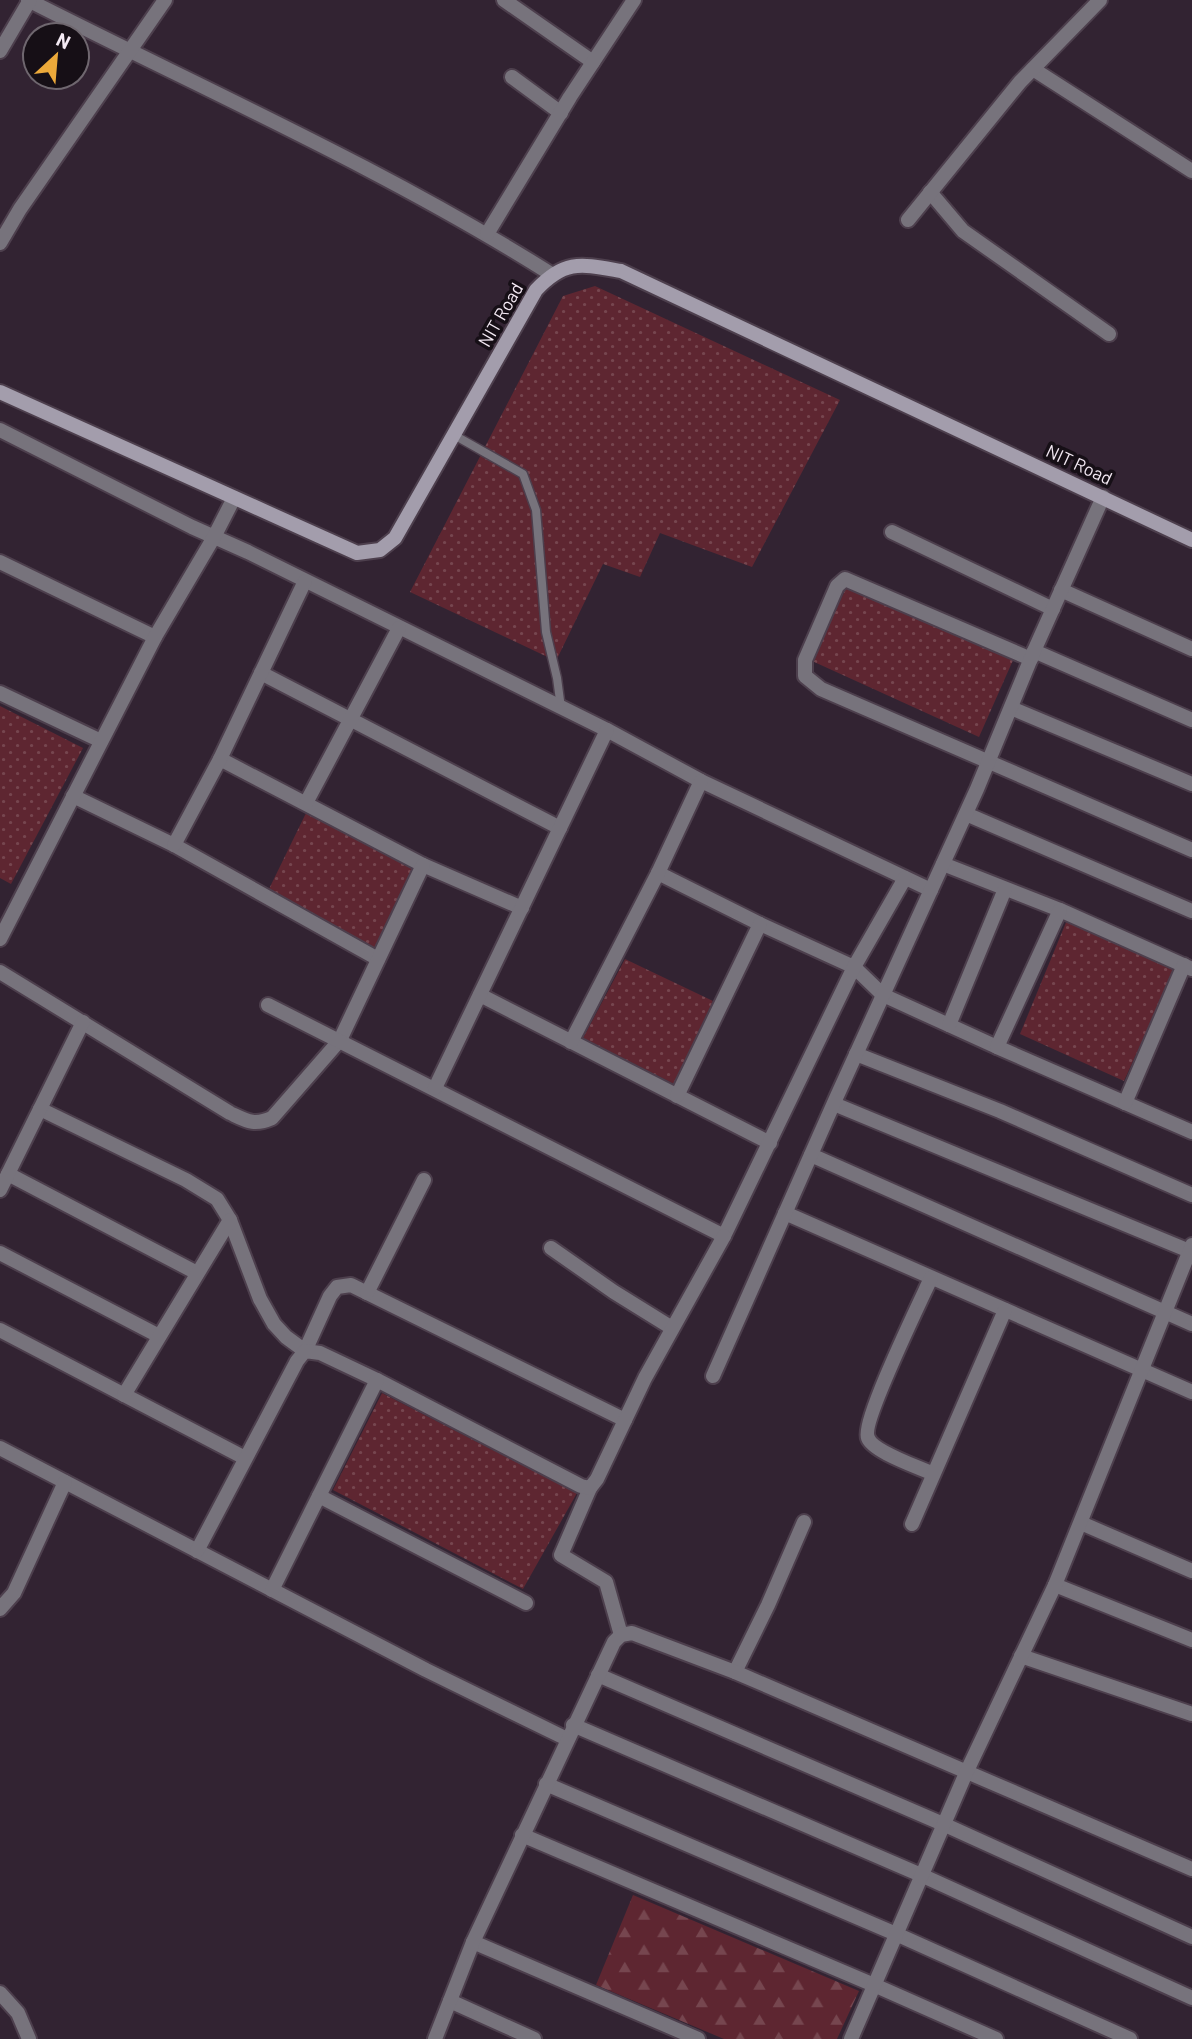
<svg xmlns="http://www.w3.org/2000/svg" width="1192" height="2039" font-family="Barlow,sans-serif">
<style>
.forest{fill:url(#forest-firs)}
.park{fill:url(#park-dots)}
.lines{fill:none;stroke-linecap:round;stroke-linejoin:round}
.lane-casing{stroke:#4d3f4d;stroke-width:11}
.street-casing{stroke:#4d3f4d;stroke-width:18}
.secondary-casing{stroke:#4d3f4d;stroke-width:18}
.lane{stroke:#77737c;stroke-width:8}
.street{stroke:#77737c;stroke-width:14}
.secondary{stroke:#a39dac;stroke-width:14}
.labels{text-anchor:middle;stroke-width:7;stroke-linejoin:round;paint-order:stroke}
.street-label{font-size:18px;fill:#f4eaf4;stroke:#160f16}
</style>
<defs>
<pattern id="forest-firs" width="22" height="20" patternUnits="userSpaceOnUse" patternTransform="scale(1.75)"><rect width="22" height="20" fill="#5e2631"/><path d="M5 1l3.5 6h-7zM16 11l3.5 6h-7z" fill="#76464f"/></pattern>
<pattern id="park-dots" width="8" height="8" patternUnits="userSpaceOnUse" patternTransform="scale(1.75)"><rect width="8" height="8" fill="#5e2631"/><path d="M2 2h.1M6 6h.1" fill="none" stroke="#76464f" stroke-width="1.8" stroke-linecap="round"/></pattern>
</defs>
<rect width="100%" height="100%" fill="#322332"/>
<path class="forest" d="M 633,1895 L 859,1991 L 837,2039 L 724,2039 L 596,1985 Z"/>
<g class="park">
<path d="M 595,286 L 840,400 L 752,567 L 660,533 L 640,577 L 603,564 L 556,661 L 410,592 L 563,296 Z"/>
<path d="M 848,584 L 1014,658 L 979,737 L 812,661 Z"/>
<path d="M 0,706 L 83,748 L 11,884 L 0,878 Z"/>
<path d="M 308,809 L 414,867 L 375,949 L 268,891 Z"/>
<path d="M 1067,920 L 1176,967 L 1124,1081 L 1020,1034 Z"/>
<path d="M 625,959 L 713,1001 L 674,1084 L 583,1038 Z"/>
<path d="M 382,1393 L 577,1493 L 523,1589 L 333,1490 Z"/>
</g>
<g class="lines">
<defs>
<path id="lane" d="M 454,435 L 523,474 L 536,510 L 546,632 L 557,678 L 561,708"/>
<g id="street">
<path d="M 28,0 C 203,89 385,169 551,274"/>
<path d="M 504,0 L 593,62"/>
<path d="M 0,51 L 30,0"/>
<path d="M 1033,69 L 1192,171"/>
<path d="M 512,77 L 561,113"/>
<path d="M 930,192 L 963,231 L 1109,334"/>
<path d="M 908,220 L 1020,82 L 1100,0"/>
<path d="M 487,234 L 570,97 L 634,0"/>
<path d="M 0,243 L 20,209 L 165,0"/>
<path d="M 0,430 L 192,527 L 248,552 L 607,730 L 701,781 L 931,890"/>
<path d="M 892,532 L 1053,609"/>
<path d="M 0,562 L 155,637"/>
<path d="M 1061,590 L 1192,649"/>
<path d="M 1034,651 L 1192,720"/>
<path d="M 1031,659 L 845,579 L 837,586 L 805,660 L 805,676 L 821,689 L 1192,850"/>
<path d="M 261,673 L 560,828"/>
<path d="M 0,693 L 101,741"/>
<path d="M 1011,708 L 1192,784"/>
<path d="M 220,759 L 423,865 L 522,908"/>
<path d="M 73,796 L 174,845 L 378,959"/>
<path d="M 306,803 L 399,628"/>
<path d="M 966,814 L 1192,911"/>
<path d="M 174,845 L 220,759 L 305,581"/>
<path d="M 943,864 L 1060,910 L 1192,969"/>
<path d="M 658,873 L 760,924 L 854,967 L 883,995 L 997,1047"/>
<path d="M 1060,910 L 997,1047 L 1192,1132"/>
<path d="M 0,939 L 155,637 L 214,537 L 234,498"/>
<path d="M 0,972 L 230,1113 C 247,1121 254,1126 272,1118 L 340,1040 L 423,865"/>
<path d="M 480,995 L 770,1143"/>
<path d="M 268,1005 L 724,1236 L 854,967 L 905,878"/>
<path d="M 949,1025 L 1005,889"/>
<path d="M 571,1042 L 658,873 L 701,781"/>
<path d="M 856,1054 L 1000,1111 L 1192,1195"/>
<path d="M 435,1088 L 607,730"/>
<path d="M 677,1096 L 760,924"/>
<path d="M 1125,1103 L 1184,965"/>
<path d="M 834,1104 L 1192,1252"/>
<path d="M 40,1109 L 186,1180 L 217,1199 L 230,1220 L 260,1299 L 274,1324 L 286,1337 L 305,1351 L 330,1296 L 337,1287 L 351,1285 L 625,1420"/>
<path d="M 811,1155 L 1192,1324"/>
<path d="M 8,1174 L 197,1273"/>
<path d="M 0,1190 L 83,1022"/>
<path d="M 785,1213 L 1192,1392"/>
<path d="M 551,1248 L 614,1292 L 672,1328"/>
<path d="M 0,1253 L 159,1336"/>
<path d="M 931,1278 C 921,1300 861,1423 868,1438 C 873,1452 919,1467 933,1474"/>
<path d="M 367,1293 L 424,1180"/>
<path d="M 0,1330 L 245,1458"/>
<path d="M 713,1376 L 837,1096 L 977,789 L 1034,651 L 1103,497"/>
<path d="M 124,1395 L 230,1220"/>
<path d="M 0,1448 L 426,1670 L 567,1739"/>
<path d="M 590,1488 L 561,1555 L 606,1582 L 621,1635"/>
<path d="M 319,1496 L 526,1603"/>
<path d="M 1081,1523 L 1192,1571"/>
<path d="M 912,1524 L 1005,1310"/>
<path d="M 197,1551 L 297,1361 L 305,1351 L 320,1353 L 377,1380 L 581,1486 L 590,1488 L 597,1479 L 645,1378 L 724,1236"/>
<path d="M 1055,1585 L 1192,1640"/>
<path d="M 272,1590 L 377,1380"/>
<path d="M 0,1609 L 14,1593 L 65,1482"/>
<path d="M 1021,1656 L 1192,1714"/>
<path d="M 735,1672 L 768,1605 L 804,1522"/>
<path d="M 598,1675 L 943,1824 L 1192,1937"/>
<path d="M 573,1725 L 921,1875 L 1192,1998"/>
<path d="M 546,1784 L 896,1934 L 1130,2039"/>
<path d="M 522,1835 L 874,1985 L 996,2039"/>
<path d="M 473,1942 L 698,2039"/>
<path d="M 0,1993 L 18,2013 L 29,2039"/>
<path d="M 450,2001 L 534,2039"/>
<path d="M 435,2039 L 473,1942 L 614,1642 L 621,1635 L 632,1633 L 735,1672 L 1192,1869"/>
<path d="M 851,2039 L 966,1773 L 1055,1585 L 1192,1245"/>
</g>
<path id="secondary" d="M 0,392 L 357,553 L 380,550 L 395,538 L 536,290 C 565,259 581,264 621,271 L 1192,540"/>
</defs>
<use href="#lane" class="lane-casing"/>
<use href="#street" class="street-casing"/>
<use href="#secondary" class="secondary-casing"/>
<use href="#lane" class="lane"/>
<use href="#street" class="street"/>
<use href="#secondary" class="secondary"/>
</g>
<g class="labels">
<g class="street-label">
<text transform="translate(501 315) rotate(-60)" y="6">NIT Road</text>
<text transform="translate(1079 465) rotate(25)" y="6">NIT Road</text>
</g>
</g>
<g transform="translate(56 56) rotate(26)"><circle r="33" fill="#160f16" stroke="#6f676f" stroke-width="2"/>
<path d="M0-5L12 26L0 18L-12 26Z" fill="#eca93a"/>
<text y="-10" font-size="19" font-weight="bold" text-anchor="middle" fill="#f4eaf4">N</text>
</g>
</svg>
